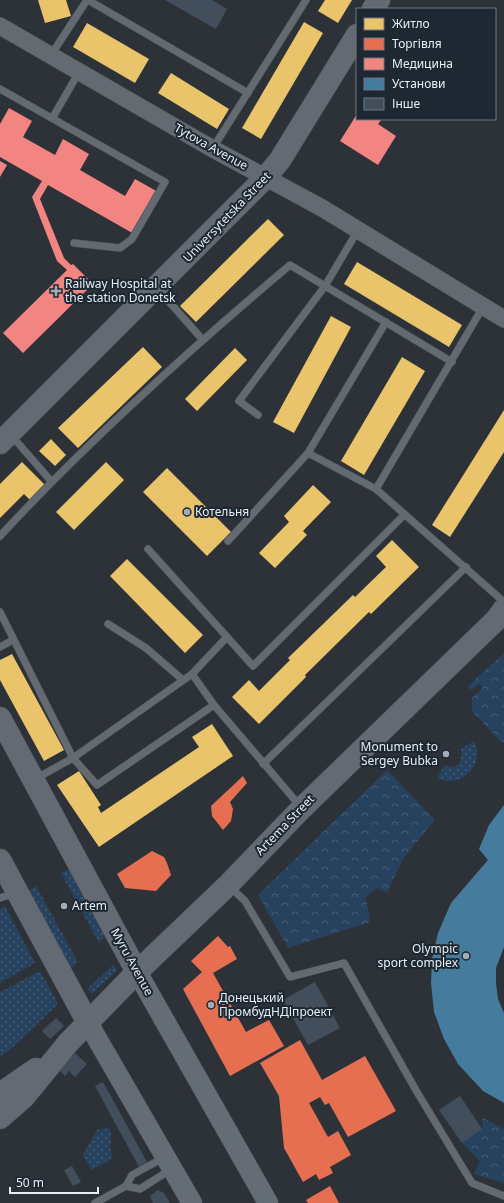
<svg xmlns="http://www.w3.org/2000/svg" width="504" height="1203" font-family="'Noto Sans',sans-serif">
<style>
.green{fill:url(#green-dots)}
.forest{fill:url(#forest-crowns)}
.homes{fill:#e9c46a}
.shops{fill:#e76f51}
.health{fill:#f28482}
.public{fill:#457b9d}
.building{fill:#424e5b}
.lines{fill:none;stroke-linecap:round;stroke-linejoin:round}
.service-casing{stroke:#4c5055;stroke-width:8}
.tertiary-casing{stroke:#4c5055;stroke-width:18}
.secondary-casing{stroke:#4c5055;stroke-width:21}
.primary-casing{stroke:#4c5055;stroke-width:23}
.service{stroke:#636a72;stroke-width:7}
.tertiary{stroke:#636a72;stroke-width:17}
.secondary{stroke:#646d75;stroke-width:20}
.primary{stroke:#636a74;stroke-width:22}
.poi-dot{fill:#a6acb3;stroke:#1e2832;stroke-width:1.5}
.labels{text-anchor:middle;stroke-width:4;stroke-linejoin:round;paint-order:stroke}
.street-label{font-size:12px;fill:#e7eef5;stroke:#1e2832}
.poi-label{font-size:12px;fill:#e7eef5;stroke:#1e2832;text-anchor:start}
</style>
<defs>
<pattern id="green-dots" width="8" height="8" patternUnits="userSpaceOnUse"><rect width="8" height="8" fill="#27425f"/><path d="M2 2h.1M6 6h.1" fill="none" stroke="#465e77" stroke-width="1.8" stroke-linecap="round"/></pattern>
<pattern id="forest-crowns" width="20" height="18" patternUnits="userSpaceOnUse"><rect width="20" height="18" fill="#27425f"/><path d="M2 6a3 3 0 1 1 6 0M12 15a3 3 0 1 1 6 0" fill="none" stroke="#465e77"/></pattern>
</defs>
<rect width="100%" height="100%" fill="#2d3238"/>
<g class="green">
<path d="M 474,741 C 486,765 461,790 437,778 L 444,766 L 454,767 C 461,763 463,757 461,749 Z"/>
<path d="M 71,868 L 107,935 L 99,943 L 61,873 Z"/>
<path d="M 36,886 L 78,962 L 68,972 L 26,892 Z"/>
<path d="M 5,906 L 35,963 L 0,983 L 0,909 Z"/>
<path d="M 113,965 L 117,970 L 92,994 L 87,989 Z"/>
<path d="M 40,971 L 58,1004 L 12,1048 L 0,1057 L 0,992 Z"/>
<path d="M 109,1127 C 114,1138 108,1145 112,1155 L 111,1159 L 91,1170 L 83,1155 L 97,1130 Z"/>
</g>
<g class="forest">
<path d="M 504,653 L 504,742 L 501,742 L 472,711 L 472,698 L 483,688 L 479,684 L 471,690 L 468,686 Z"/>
<path d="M 387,770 L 435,820 L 403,859 L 387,893 L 377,888 L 365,898 L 368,908 L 370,922 L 288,948 L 258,895 Z"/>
<path d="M 483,1118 L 504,1129 L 504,1183 L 474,1174 L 480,1161 L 462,1143 L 482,1129 Z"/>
</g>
<g class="homes">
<path d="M 38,0 L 66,0 L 71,16 L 45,23 Z"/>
<path d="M 325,0 L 352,0 L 338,23 L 318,11 Z"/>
<path d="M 304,22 L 323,33 L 261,139 L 242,128 Z"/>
<path d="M 87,23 L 149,59 L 135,83 L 73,47 Z"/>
<path d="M 171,73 L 229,109 L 217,129 L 158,93 Z"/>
<path d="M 268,219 L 284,235 L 196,322 L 180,306 Z"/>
<path d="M 357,262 L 462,325 L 449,347 L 344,284 Z"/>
<path d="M 331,316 L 351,327 L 294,433 L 273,422 Z"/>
<path d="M 143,347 L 162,367 L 78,448 L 58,428 Z"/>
<path d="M 235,348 L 247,360 L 197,411 L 185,399 Z"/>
<path d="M 402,357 L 425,371 L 364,475 L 341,461 Z"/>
<path d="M 504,410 L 504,452 L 450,537 L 432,525 Z"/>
<path d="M 51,439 L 66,455 L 55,466 L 39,451 Z"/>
<path d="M 22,462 L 45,485 L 30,500 L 24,494 L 0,518 L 0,484 Z"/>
<path d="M 106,462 L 124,480 L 74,530 L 56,512 Z"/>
<path d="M 167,468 L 231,532 L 207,556 L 143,492 Z"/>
<path d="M 313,485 L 331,502 L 303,531 L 307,535 L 275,568 L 259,553 L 289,522 L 284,516 Z"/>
<path d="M 392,540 L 419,567 L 371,614 L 369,612 L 305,675 L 306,677 L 259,724 L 232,697 L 249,680 L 259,691 L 290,660 L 288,658 L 353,595 L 355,597 L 386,567 L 376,556 Z"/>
<path d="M 127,559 L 203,635 L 185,653 L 110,576 Z"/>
<path d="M 12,654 L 64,750 L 44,761 L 0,680 L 0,660 Z"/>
<path d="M 212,724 L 233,756 L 99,847 L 57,785 L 79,771 L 101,805 L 98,807 L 101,813 L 199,747 L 192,737 Z"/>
</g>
<g class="shops">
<path d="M 243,776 L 247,783 L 230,802 L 233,809 L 231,821 L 223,830 L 212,816 L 211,806 Z"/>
<path d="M 152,851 L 164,857 L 167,863 L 171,875 L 156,891 L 125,888 L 117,874 Z"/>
<path d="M 218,936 L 228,947 L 230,946 L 237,959 L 213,973 L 246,1032 L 269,1020 L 284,1046 L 230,1076 L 183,989 L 202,972 L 191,961 Z"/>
<path d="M 300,1040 L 322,1080 L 365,1056 L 396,1111 L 348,1137 L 329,1103 L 325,1105 L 320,1097 L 309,1103 L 328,1137 L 338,1131 L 351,1155 L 330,1167 L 333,1173 L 319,1180 L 316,1174 L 303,1182 L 284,1148 L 279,1096 L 260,1063 Z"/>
<path d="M 330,1186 L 339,1203 L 308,1203 L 306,1200 Z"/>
</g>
<g class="health">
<path d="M 9,108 L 32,121 L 23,137 L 55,155 L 63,139 L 89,154 L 80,170 L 125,196 L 135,179 L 158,192 L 134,234 L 48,185 L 40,199 L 64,258 L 71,265 L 73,264 L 93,284 L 23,353 L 3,333 L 67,270 L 57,261 L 32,197 L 42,181 L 0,157 L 0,124 Z"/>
<path d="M 357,114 L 357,119 L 382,119 L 378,124 L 396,136 L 378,165 L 340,141 Z"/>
<path d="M 0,161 L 7,165 L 0,177 Z"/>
</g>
<path class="public" d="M 504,805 L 504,947 L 496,968 L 496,983 L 498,999 L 504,1013 L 504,1103 L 483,1091 L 458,1064 L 444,1039 L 434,1012 L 431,983 L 432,959 L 438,933 L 451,903 L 488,860 L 479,849 L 489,825 Z"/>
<g class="building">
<path d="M 165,0 L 212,0 L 227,9 L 216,29 Z"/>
<path d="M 315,982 L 340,1028 L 308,1045 L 283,1000 Z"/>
<path d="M 56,1018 L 64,1026 L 50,1039 L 42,1031 Z"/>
<path d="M 75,1053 L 87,1064 L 75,1077 L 69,1071 L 65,1076 L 59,1070 Z"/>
<path d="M 103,1082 L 147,1162 L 139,1167 L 95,1086 Z"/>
<path d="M 460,1096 L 482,1129 L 462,1143 L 439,1110 Z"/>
<path d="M 72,1166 L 81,1182 L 73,1186 L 64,1170 Z"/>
<path d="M 158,1190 L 164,1193 L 170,1203 L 153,1203 L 150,1196 Z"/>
</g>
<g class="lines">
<defs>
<g id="service">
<path d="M 88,0 L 248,93"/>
<path d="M 51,55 L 87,0"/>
<path d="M 0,89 L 165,182 L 132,239 L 120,248 L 74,243"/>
<path d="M 53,117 L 79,72"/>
<path d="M 213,148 L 306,0"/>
<path d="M 157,288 L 202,339"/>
<path d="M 386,322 L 308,453 L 376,489 L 504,602"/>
<path d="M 258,415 L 239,401 L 325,286 L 358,230"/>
<path d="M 11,435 L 51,481"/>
<path d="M 376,489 L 483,307"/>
<path d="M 0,536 C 90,439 189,350 290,265 L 452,362"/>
<path d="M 228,541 L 308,453"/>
<path d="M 148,549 L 227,637 L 192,674 L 214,705 L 300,806"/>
<path d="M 0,612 L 73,758 L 97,785 L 214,705"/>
<path d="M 108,624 L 146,648 L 183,680"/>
<path d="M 227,637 L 253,666 L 404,515"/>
<path d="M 0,647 L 13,640"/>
<path d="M 263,764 L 466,567"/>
<path d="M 35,779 L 73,758 L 192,674"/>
<path d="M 229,886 L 245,901 L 290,977 L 344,963 L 417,1092 L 472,1183 L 504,1196"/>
<path d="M 0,898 L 15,893"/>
<path d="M 126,1186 L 140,1189 L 170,1170"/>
<path d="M 95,1203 L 126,1186 L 132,1175 L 165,1157"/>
</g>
<path id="tertiary" d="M 0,26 L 213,149 L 322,208 L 504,319"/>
<g id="secondary">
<path d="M 137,972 L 268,1203"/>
<path d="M 88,1023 L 192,1203"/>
</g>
<g id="primary">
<path d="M 373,9 L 379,0"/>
<path d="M 0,443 L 266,177 L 280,160 L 357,35"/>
<path d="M 0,718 L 137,972"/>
<path d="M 0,860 L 88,1023"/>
<path d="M 0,1094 L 36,1069"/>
<path d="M 0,1118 L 24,1097 L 68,1043 L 137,972 L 228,885 L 302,808 L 496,620 L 504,609"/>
</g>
</defs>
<use href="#service" class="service-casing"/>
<use href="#tertiary" class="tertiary-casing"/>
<use href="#secondary" class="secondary-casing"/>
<use href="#primary" class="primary-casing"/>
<use href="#service" class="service"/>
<use href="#tertiary" class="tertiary"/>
<use href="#secondary" class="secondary"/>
<use href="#primary" class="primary"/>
</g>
<g class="poi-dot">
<path d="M54 285h4v4h4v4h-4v4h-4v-4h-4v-4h4z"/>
<circle cx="187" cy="512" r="4"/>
<circle cx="446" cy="754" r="4"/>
<circle cx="64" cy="906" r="4"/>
<circle cx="466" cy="956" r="4"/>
<circle cx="211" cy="1005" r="4"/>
</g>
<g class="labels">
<g class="street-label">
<text transform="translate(211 147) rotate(29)" y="4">Tytova Avenue</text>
<text transform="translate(227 217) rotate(-46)" y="4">Universytetska Street</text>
<text transform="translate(285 825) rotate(-46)" y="4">Artema Street</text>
<text transform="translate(132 962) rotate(61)" y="4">Myru Avenue</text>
</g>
<g class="poi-label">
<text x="65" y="288">Railway Hospital at<tspan x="65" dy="14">the station Donetsk</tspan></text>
<text x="195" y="516">Котельня</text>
<text x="438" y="751" text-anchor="end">Monument to<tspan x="438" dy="14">Sergey Bubka</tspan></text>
<text x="72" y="910">Artem</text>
<text x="458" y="953" text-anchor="end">Olympic<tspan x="458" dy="14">sport complex</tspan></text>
<text x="219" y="1002">Донецький<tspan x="219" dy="14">ПромбудНДІпроект</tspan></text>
</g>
</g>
<rect x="356" y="8" width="140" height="112" fill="#1e2832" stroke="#6e7780"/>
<rect x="364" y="18" width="20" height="12" fill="#e9c46a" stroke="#6e7780"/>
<text x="392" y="28" font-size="12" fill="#e7eef5">Житло</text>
<rect x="364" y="38" width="20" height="12" fill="#e76f51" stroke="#6e7780"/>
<text x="392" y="48" font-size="12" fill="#e7eef5">Торгівля</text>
<rect x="364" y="58" width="20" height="12" fill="#f28482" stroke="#6e7780"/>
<text x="392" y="68" font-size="12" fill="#e7eef5">Медицина</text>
<rect x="364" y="78" width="20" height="12" fill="#457b9d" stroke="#6e7780"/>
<text x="392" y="88" font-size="12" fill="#e7eef5">Установи</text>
<rect x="364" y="98" width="20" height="12" fill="#424e5b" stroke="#6e7780"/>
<text x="392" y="108" font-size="12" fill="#e7eef5">Інше</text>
<path d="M10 1187v6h88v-6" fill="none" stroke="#e7eef5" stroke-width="2"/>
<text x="16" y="1187" font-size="12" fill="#e7eef5" stroke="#1e2832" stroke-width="3" paint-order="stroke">50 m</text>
</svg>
